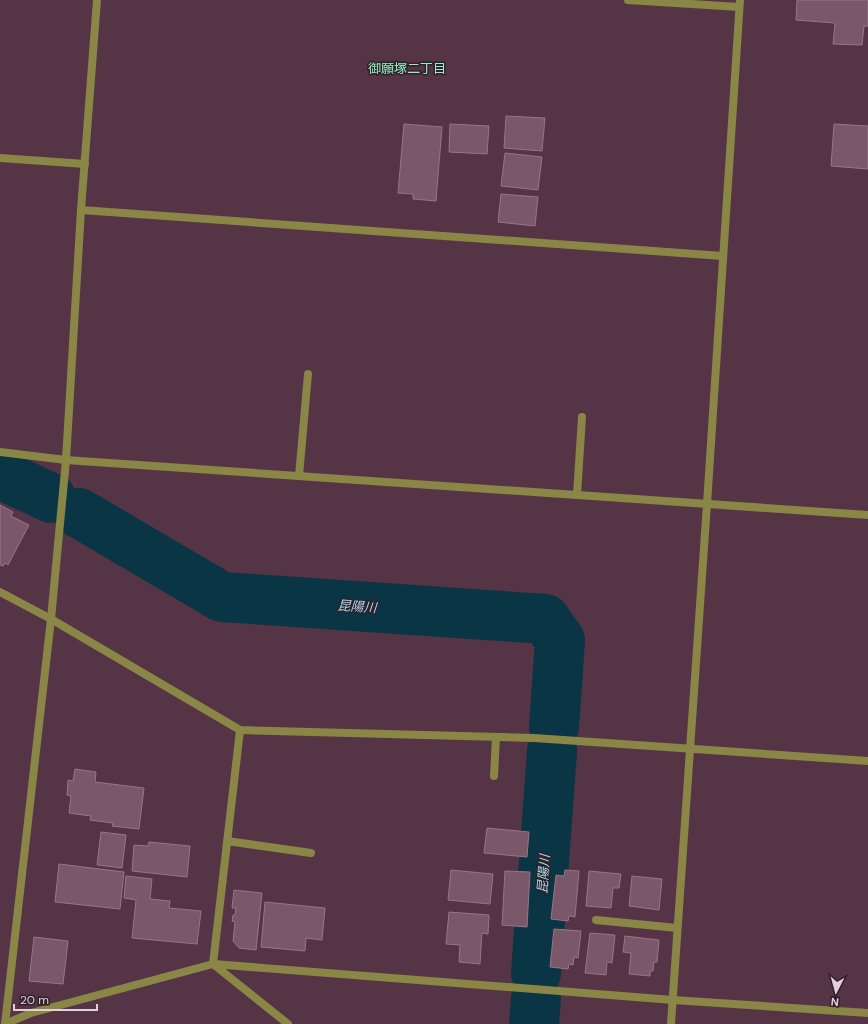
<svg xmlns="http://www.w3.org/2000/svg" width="868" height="1024" font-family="'DM Sans','Noto Sans JP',sans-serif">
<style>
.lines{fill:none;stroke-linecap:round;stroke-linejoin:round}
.river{stroke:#0a3544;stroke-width:50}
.building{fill:#7a586a;stroke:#997587}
.service{stroke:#898646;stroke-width:8}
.minor{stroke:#898646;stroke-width:8}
.labels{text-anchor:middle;stroke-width:3;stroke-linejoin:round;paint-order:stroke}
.neighbourhood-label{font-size:13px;fill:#95eecb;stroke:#302129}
.water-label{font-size:13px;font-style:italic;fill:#a7def5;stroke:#302129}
</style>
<rect width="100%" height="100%" fill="#543445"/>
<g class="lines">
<g class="river">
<path d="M 0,474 L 51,498"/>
<path d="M 79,513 L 222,597 L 545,619 L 560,640 L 554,727"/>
<path d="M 536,973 L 552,751"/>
<path d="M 534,1024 L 534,1023 L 536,998"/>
</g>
</g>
<g class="building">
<path d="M 797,0 L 868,0 L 868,26 L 864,26 L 862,45 L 833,44 L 835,23 L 796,20 Z"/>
<path d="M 506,116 L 545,118 L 542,151 L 504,148 Z"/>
<path d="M 404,124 L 442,127 L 436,201 L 413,199 L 413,194 L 398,193 Z"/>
<path d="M 450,124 L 489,126 L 487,154 L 449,152 Z"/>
<path d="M 834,124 L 868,126 L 868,169 L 831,166 Z"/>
<path d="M 505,153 L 542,157 L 538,190 L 501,186 Z"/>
<path d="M 501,194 L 538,197 L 535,226 L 498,222 Z"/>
<path d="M 0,505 L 13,512 L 11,516 L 29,525 L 8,565 L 5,563 L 3,566 L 0,565 Z"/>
<path d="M 75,769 L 96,772 L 95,782 L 144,788 L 139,829 L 112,826 L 113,823 L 90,820 L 91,816 L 69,813 L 71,796 L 67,795 L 68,780 L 73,781 Z"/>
<path d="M 487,828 L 529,832 L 527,857 L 484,853 Z"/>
<path d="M 101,832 L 126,835 L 122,868 L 97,865 Z"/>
<path d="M 149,842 L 190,846 L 187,877 L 132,871 L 134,845 L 148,846 Z"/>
<path d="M 59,864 L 124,872 L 120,909 L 55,902 Z"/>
<path d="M 451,870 L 493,874 L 490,904 L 448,900 Z"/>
<path d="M 565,870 L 579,871 L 575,917 L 569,916 L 568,921 L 551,919 L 556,875 L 564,876 Z"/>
<path d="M 505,871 L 530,872 L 527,927 L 502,925 Z"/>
<path d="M 589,871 L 621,874 L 619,888 L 613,888 L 611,908 L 586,906 Z"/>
<path d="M 126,876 L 152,879 L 150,899 L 170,901 L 169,908 L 201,911 L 197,944 L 132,938 L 136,900 L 124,898 Z"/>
<path d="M 632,876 L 662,879 L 659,910 L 629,906 Z"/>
<path d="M 234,890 L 262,893 L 256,950 L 239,948 L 233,941 L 235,922 L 232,921 L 233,915 L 235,915 L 236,908 L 232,908 Z"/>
<path d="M 265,902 L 325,908 L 322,940 L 306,938 L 305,951 L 261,947 Z"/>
<path d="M 449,912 L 489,915 L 488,934 L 482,933 L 480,964 L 459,962 L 460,945 L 446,944 Z"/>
<path d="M 554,929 L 581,931 L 578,958 L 574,957 L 573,965 L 569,964 L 568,969 L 550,967 Z"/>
<path d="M 590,933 L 615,935 L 612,963 L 607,962 L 606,975 L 585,973 Z"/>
<path d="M 625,936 L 659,940 L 657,962 L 654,962 L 653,971 L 650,971 L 650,976 L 629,974 L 631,953 L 623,952 Z"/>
<path d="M 34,937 L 68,941 L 63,984 L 29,981 Z"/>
</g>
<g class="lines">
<g class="service">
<path d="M 0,158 L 85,164"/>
<path d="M 299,476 L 308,374"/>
<path d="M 577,495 L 582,417"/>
<path d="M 494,776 L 496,737"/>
</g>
<g class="minor">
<path d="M 628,0 L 739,7"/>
<path d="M 81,210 L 723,256"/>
<path d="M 0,452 L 66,460 L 868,515"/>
<path d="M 0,592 L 51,619 L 240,730 L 534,738 L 868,761"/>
<path d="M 227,841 L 311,853"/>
<path d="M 596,920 L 677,928"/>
<path d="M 213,964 L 240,730"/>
<path d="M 213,964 L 288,1024"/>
<path d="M 5,1024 L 51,619 L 66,460 L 81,210 L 97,0"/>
<path d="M 5,1024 L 31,1013 L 213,964 L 673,1000 L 868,1013"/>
<path d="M 671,1024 L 707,504 L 740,0"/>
</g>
</g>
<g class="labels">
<g class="neighbourhood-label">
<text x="407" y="73">御願塚二丁目</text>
</g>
<g class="water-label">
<text transform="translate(357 606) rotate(4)" y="5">昆陽川</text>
<text transform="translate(543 874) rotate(-86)" y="5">昆陽川</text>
</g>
</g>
<g transform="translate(836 992) rotate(186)" stroke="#302129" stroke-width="3" paint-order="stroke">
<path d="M0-3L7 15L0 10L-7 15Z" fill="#e3cfd9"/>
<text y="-6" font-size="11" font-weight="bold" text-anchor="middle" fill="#e3cfd9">N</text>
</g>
<path d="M14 1004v6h83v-6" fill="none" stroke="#e3cfd9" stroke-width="2"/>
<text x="20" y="1004" font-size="12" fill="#e3cfd9" stroke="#302129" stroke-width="3" paint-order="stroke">20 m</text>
</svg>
